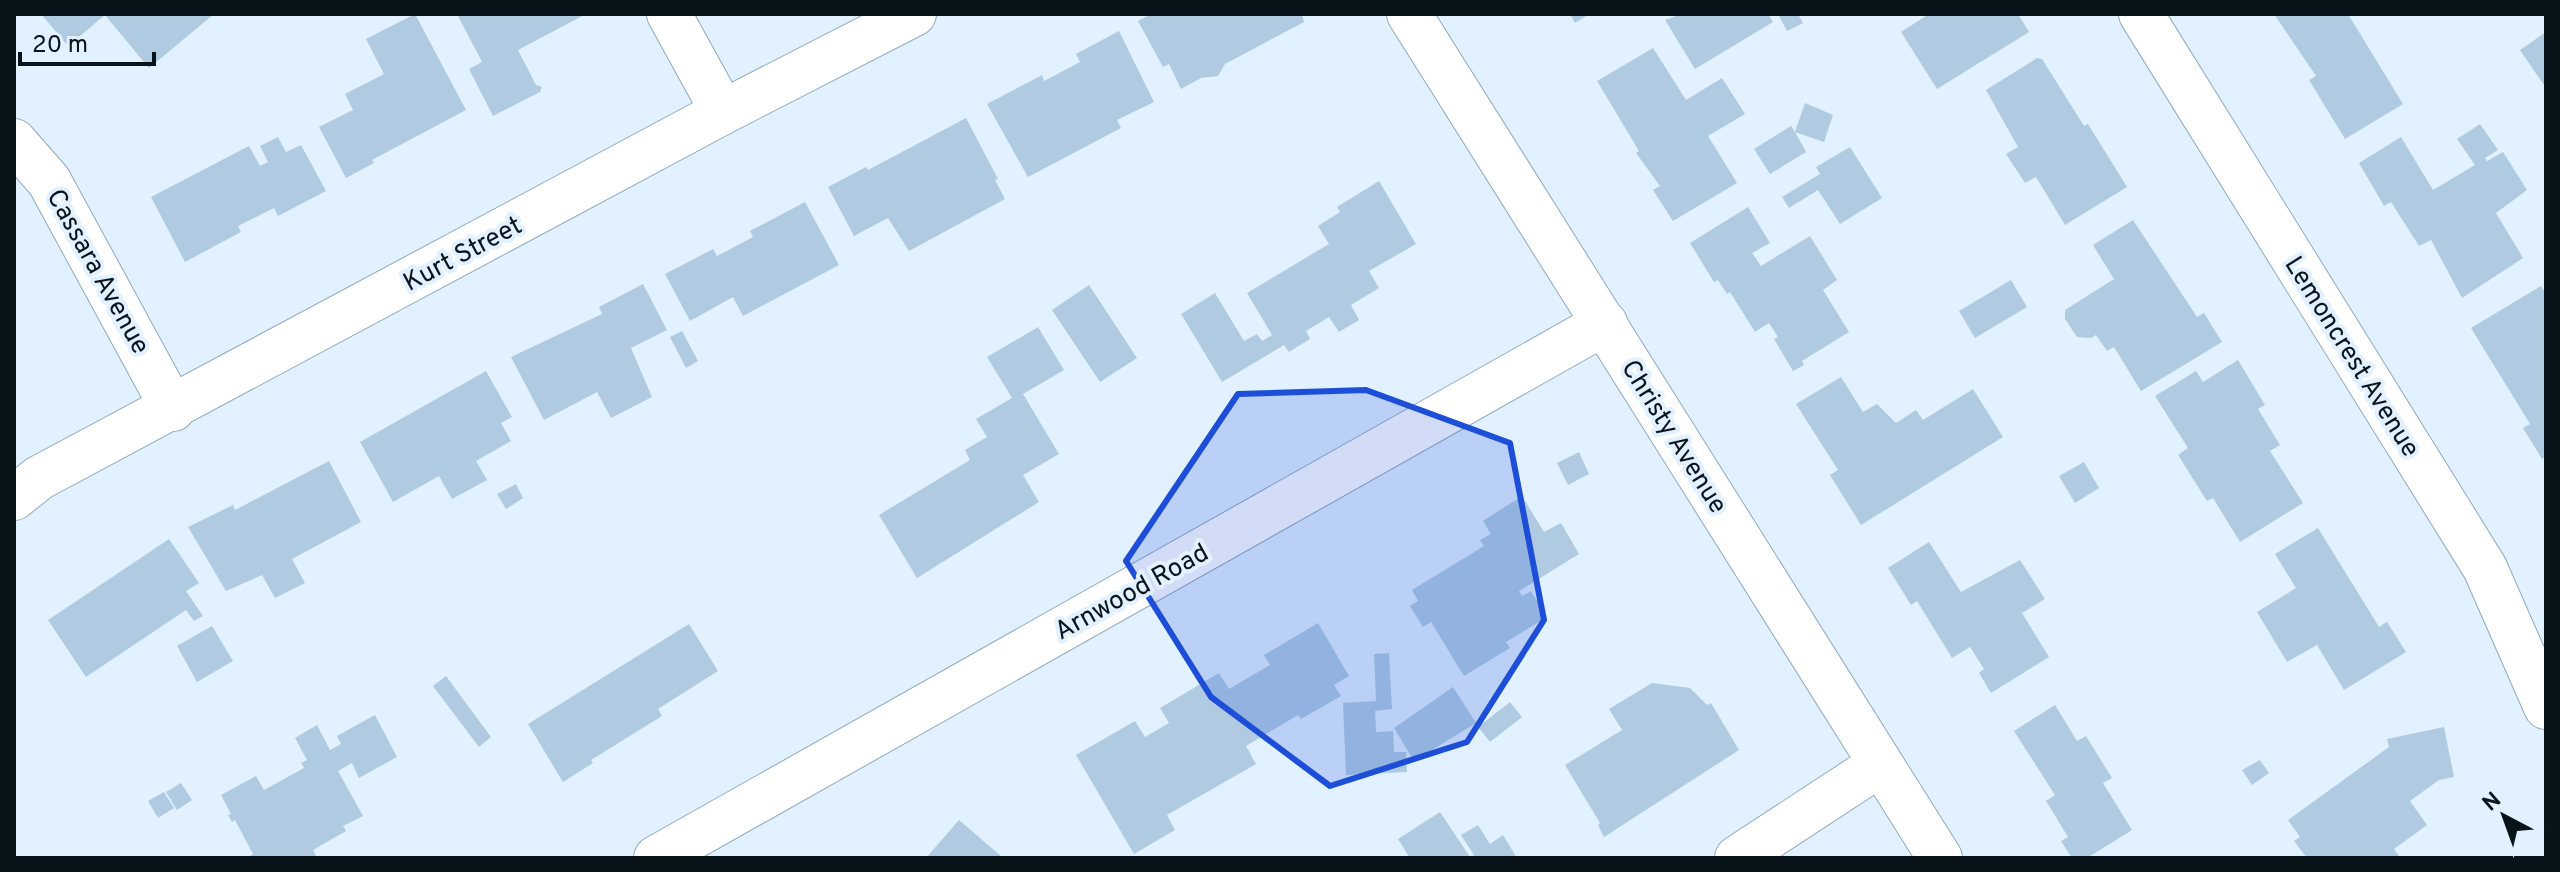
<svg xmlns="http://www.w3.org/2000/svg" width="2560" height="872" font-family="Overpass,sans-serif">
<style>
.building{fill:#b0cbe1}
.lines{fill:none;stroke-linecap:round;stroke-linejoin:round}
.minor-casing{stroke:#90aabf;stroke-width:46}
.minor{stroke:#fff;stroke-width:44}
.marked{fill:#1d4ed8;fill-opacity:0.2;stroke:#1d4ed8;stroke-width:6;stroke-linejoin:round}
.labels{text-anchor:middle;stroke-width:8;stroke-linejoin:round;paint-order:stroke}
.street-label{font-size:26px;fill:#09131a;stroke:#e1f1ff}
</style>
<rect width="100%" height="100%" fill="#e1f1ff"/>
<g class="building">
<path d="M 41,14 L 214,14 L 149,68 L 105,15 L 68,46 Z"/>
<path d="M 415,14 L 466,110 L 372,160 L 374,163 L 346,178 L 319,127 L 353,110 L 345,94 L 384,74 L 366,39 Z"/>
<path d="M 457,14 L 586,14 L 518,50 L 536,85 L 542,87 L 540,92 L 493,116 L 469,69 L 482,62 Z"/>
<path d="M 1151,14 L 1302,14 L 1304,22 L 1225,64 L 1218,76 L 1201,78 L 1181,89 L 1169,64 L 1163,67 L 1138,21 Z"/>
<path d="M 1570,14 L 1589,14 L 1575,23 Z"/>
<path d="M 1682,14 L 1768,14 L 1773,22 L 1695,69 L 1665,20 Z"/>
<path d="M 1778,14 L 1798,14 L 1803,23 L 1787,31 Z"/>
<path d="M 1929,14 L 2018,14 L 2029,32 L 1937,89 L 1901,32 Z"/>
<path d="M 2274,14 L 2348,14 L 2403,104 L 2345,139 L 2309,80 L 2316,76 Z"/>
<path d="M 1119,31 L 1154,102 L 1117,120 L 1121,128 L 1028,177 L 987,104 L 1042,75 L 1044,81 L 1080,62 L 1076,54 Z"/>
<path d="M 2546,32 L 2546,88 L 2520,50 Z"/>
<path d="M 1653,48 L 1686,100 L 1722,78 L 1745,114 L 1708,136 L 1737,183 L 1673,221 L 1653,190 L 1660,186 L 1636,153 L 1639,151 L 1597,81 Z"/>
<path d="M 2037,58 L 2042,59 L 2084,126 L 2088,124 L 2127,187 L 2065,225 L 2036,177 L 2025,183 L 2006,154 L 2018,147 L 1986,90 Z"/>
<path d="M 1805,103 L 1833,115 L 1824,142 L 1795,132 L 1806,152 L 1770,174 L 1754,149 L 1791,126 L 1795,132 Z"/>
<path d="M 966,118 L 998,179 L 995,180 L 1005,199 L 909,251 L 888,218 L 854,236 L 828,187 L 866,167 L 868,170 Z"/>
<path d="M 2480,124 L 2498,150 L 2485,158 L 2487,161 L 2503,152 L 2527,190 L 2496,213 L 2523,258 L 2462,298 L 2431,240 L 2419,246 L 2391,202 L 2384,206 L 2359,163 L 2401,137 L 2433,190 L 2475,165 L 2457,139 Z"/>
<path d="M 278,137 L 286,152 L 301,145 L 326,191 L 278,216 L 274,208 L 238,226 L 241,232 L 185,262 L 151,197 L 249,146 L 260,166 L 268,162 L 260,146 Z"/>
<path d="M 1850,147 L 1882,198 L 1840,224 L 1818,190 L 1789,208 L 1782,197 L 1820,174 L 1816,167 Z"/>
<path d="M 1379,181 L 1416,244 L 1369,271 L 1379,288 L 1351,305 L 1359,320 L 1339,332 L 1329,317 L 1306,331 L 1310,339 L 1289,352 L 1284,345 L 1222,382 L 1181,314 L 1215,293 L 1244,341 L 1257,334 L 1262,341 L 1272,335 L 1247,293 L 1329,244 L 1318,226 L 1340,212 L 1337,207 Z"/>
<path d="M 805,202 L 839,265 L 743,316 L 733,297 L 690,321 L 665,274 L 713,249 L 717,256 L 753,237 L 750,231 Z"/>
<path d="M 1748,207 L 1770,243 L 1752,253 L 1761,266 L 1810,236 L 1837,280 L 1823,290 L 1849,332 L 1802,361 L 1804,365 L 1793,371 L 1774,339 L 1778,337 L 1769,323 L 1755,332 L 1730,292 L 1727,294 L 1718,280 L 1714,282 L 1690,243 Z"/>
<path d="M 2133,220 L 2197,317 L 2204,313 L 2222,342 L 2141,391 L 2114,347 L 2107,351 L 2096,335 L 2091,338 L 2077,337 L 2065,319 L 2065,310 L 2114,279 L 2093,245 Z"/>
<path d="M 2011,280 L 2027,307 L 1975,338 L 1959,311 Z"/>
<path d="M 643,284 L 667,330 L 631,348 L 652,397 L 611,418 L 597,392 L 544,420 L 511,357 L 602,314 L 599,307 Z"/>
<path d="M 1089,285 L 1137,358 L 1100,382 L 1052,310 Z"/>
<path d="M 2541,286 L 2546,294 L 2546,456 L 2542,459 L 2523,428 L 2530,424 L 2471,328 Z"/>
<path d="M 1038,327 L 1064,370 L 1023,394 L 1059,454 L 1023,475 L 1039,502 L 917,578 L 879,515 L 970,460 L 965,450 L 987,437 L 976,419 L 1012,398 L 987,357 Z"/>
<path d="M 682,331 L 698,361 L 686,368 L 670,337 Z"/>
<path d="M 2238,360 L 2265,405 L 2258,409 L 2280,445 L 2270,451 L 2303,503 L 2240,542 L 2213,498 L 2207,501 L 2178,455 L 2188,448 L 2155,396 L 2196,371 L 2203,382 Z"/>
<path d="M 486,371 L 512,417 L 501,423 L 511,441 L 476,461 L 487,480 L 452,499 L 439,476 L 393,502 L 360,442 Z"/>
<path d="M 1841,377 L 1863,412 L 1877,404 L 1896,423 L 1916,410 L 1923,420 L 1973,389 L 2003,437 L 1861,525 L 1830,475 L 1838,470 L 1796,404 Z"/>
<path d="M 1579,452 L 1589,474 L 1568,485 L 1557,463 Z"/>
<path d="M 329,461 L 361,522 L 292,559 L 305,583 L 275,598 L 262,575 L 226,591 L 188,527 L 233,505 L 235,510 Z"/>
<path d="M 2084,462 L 2099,488 L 2075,503 L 2059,476 Z"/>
<path d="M 516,484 L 523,498 L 506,509 L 497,494 Z"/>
<path d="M 1522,496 L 1544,532 L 1561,523 L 1579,554 L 1519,591 L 1522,596 L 1531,591 L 1547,617 L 1506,642 L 1510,648 L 1464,676 L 1431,622 L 1423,627 L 1410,606 L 1418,601 L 1412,590 L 1484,546 L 1480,540 L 1491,534 L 1483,521 Z"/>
<path d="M 2318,528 L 2379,627 L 2387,622 L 2406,652 L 2344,690 L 2317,645 L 2287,662 L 2257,612 L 2296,588 L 2275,554 Z"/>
<path d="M 169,539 L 199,583 L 186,591 L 203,616 L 194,621 L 186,610 L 86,677 L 48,620 Z"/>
<path d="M 1929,542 L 1961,592 L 2020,560 L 2045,599 L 2022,613 L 2049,657 L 1991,693 L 1979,673 L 1984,669 L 1970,647 L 1952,658 L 1917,601 L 1911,605 L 1888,568 Z"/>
<path d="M 1318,623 L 1349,676 L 1334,685 L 1341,696 L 1301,719 L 1298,715 L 1246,746 L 1256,764 L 1167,815 L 1175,830 L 1134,854 L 1076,755 L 1135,721 L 1145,737 L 1169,723 L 1160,708 L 1219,673 L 1229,689 L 1270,665 L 1264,655 Z"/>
<path d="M 689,624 L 718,671 L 658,709 L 662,716 L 591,760 L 593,763 L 563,782 L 528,724 Z"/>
<path d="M 212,626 L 233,661 L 197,682 L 177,646 Z"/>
<path d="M 1389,653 L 1392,709 L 1375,711 L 1376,732 L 1393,731 L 1394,752 L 1406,752 L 1407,772 L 1346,775 L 1343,703 L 1376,701 L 1374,654 Z"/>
<path d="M 446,676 L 491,737 L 479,747 L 433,686 Z"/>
<path d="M 1652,683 L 1690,688 L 1707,705 L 1711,703 L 1739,750 L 1604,837 L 1598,825 L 1600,823 L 1565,765 L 1622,730 L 1609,709 Z"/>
<path d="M 1453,687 L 1476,723 L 1414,761 L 1394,728 Z"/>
<path d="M 1510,702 L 1522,717 L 1490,742 L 1478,727 Z"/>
<path d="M 2055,705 L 2077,741 L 2086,736 L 2112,778 L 2103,783 L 2132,830 L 2087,858 L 2072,858 L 2061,841 L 2068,837 L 2046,801 L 2055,795 L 2014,731 Z"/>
<path d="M 375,715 L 397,757 L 359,778 L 352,763 L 338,771 L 363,816 L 343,826 L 346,831 L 313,850 L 317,858 L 247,858 L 253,854 L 235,820 L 232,822 L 228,815 L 231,814 L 221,795 L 256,776 L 264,790 L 304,768 L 301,763 L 307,760 L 295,738 L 317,725 L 330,750 L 341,744 L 337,736 Z"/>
<path d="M 2444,727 L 2454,777 L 2439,780 L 2410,801 L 2427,825 L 2394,849 L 2399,856 L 2307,858 L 2294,841 L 2300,837 L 2288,820 L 2389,747 L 2387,739 Z"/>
<path d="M 2260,760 L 2269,773 L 2252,785 L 2242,770 Z"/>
<path d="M 181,783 L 192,800 L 177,810 L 166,792 Z"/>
<path d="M 164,792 L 174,808 L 158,818 L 148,801 Z"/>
<path d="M 1440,812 L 1470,857 L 1474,855 L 1461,835 L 1478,825 L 1490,844 L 1503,835 L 1517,858 L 1410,858 L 1398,839 Z"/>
<path d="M 959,820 L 1001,856 L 926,858 Z"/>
</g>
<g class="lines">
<defs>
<g id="minor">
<path d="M 669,14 L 723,112"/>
<path d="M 1409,14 L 1940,858"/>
<path d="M 2141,14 L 2485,568 L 2546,707"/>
<path d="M 14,141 L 49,181 L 173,409"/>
<path d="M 14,498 L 39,478 L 723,112 L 914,14"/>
<path d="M 656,858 L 1605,323"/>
<path d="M 1737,858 L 1879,765"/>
</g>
</defs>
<use href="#minor" class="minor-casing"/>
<use href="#minor" class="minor"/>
</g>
<path class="marked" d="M 1366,390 L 1510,443 L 1544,620 L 1467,742 L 1330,786 L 1211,697 L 1126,561 L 1238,394 Z"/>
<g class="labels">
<g class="street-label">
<text transform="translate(462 253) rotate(-28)" y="9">Kurt Street</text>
<text transform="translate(99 271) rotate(61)" y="9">Cassara Avenue</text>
<text transform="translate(2353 356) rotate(58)" y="9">Lemoncrest Avenue</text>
<text transform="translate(1675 436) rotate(58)" y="9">Christy Avenue</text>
<text transform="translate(1131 591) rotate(-29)" y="9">Arnwood Road</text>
</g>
</g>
<rect width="2560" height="872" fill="none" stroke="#09131a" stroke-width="32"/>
<g transform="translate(2504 816) rotate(319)" stroke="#e1f1ff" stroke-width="6" paint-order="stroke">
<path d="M0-6L14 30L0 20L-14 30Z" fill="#09131a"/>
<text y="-12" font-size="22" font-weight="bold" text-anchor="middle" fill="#09131a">N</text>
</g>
<path d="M20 52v12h134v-12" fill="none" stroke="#09131a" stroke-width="4"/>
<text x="32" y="52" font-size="24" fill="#09131a" stroke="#e1f1ff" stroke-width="6" paint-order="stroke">20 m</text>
</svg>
